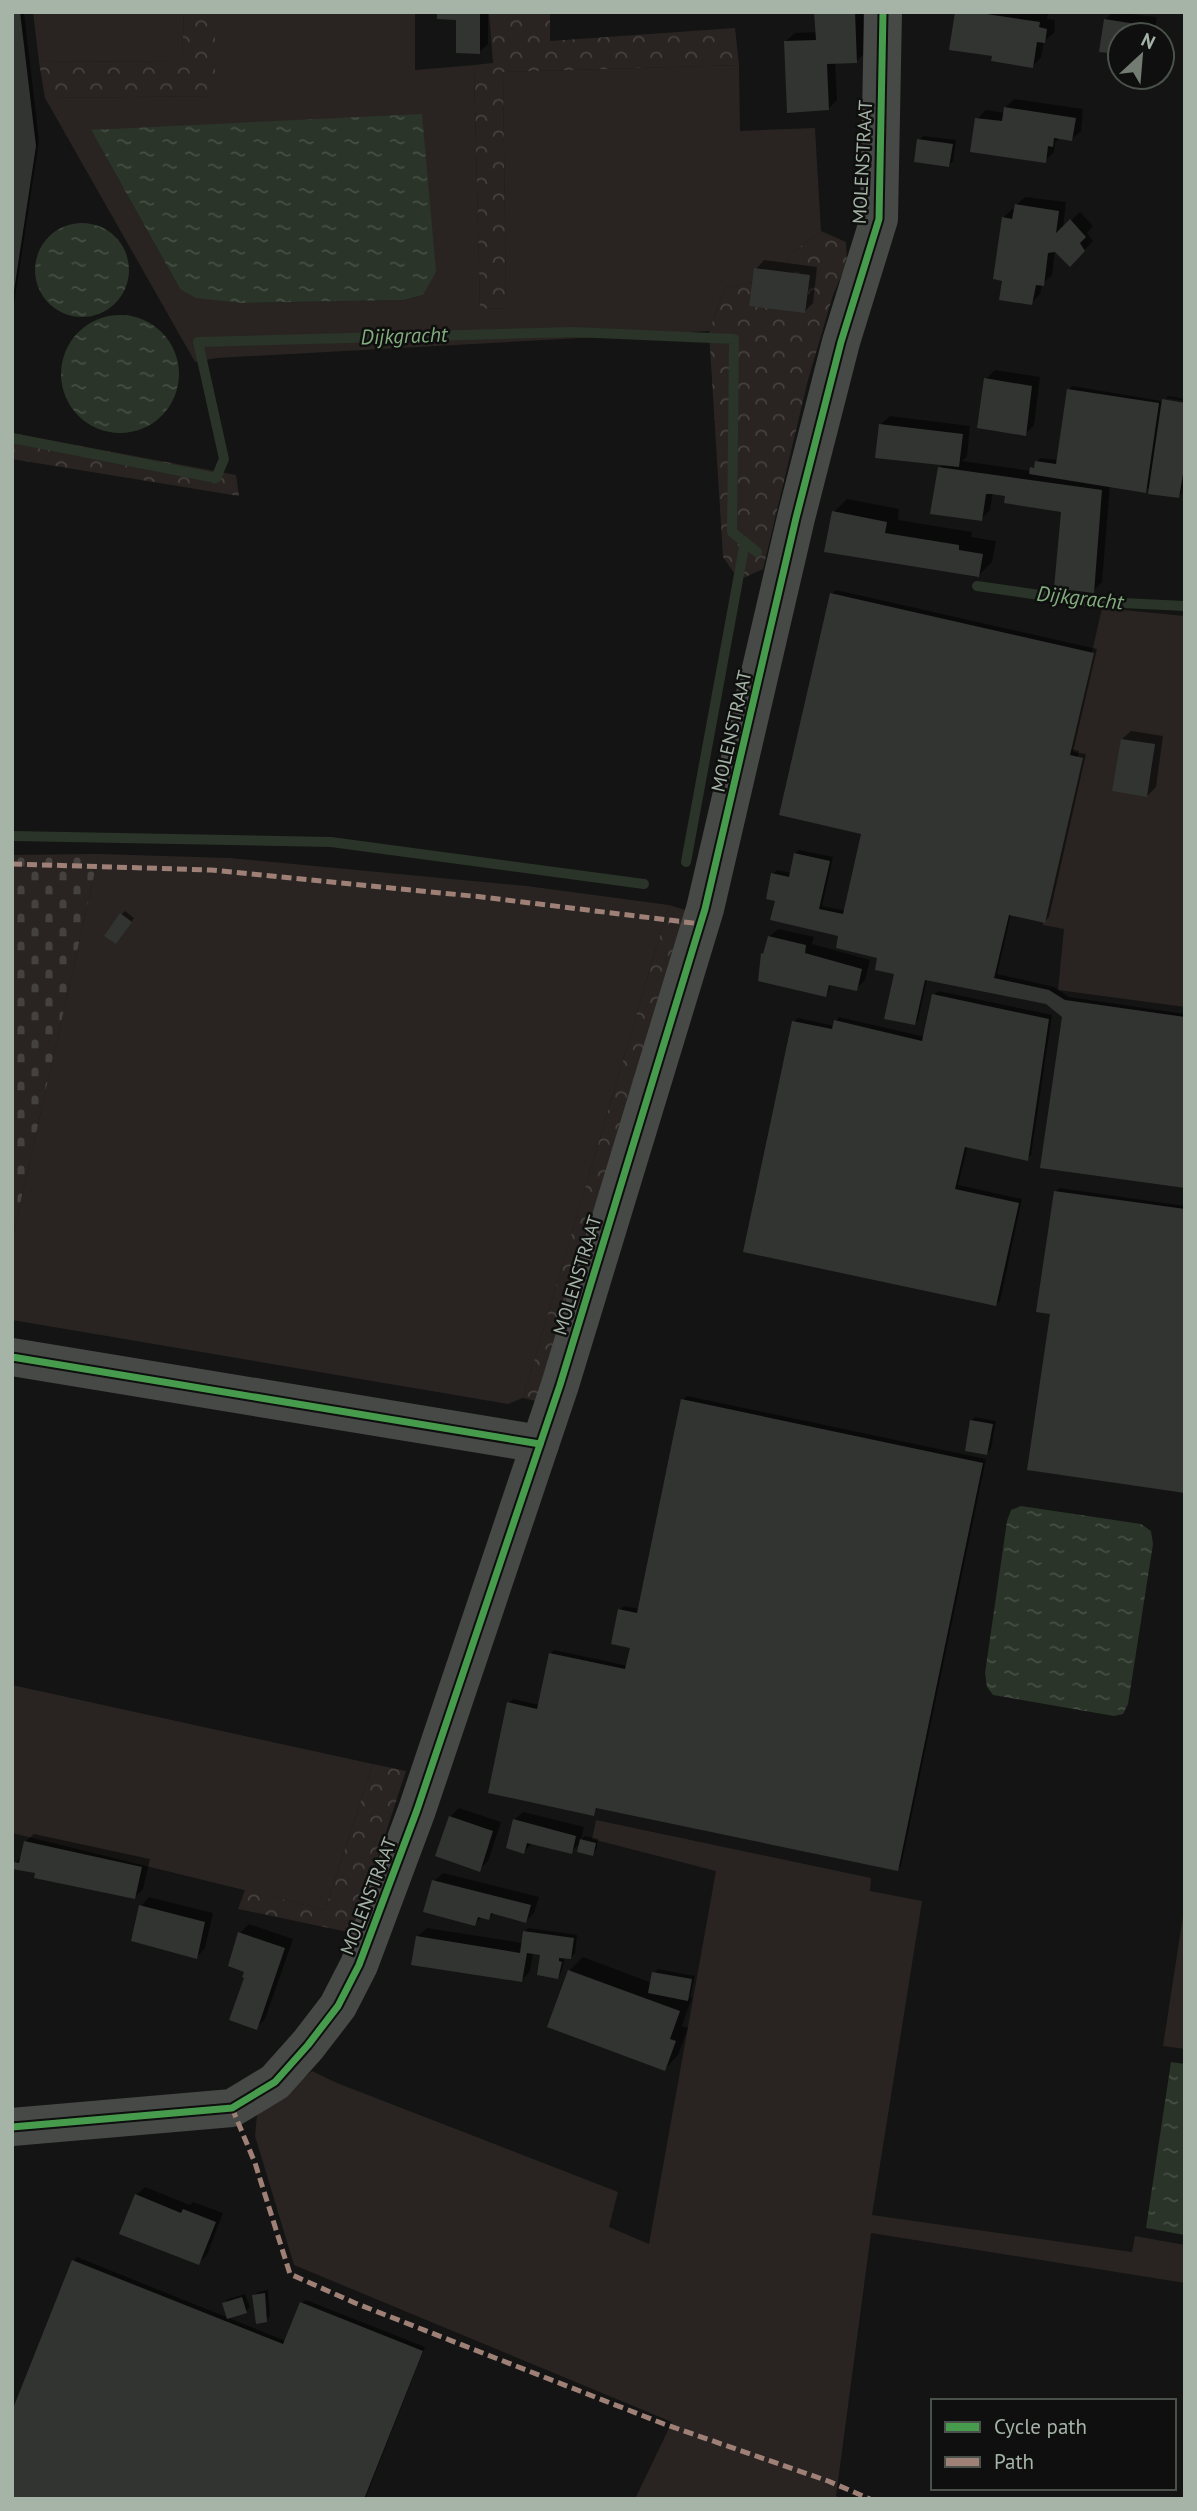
<svg xmlns="http://www.w3.org/2000/svg" width="1197" height="2511" font-family="'PT Sans',sans-serif">
<style>
.grass{fill:#292421;fill-rule:evenodd}
.forest{fill:url(#forest-crowns)}
.cemetery{fill:url(#cemetery-stones)}
.water{fill:url(#water-ripples)}
.shadow{fill:#0007}
.lines{fill:none;stroke-linecap:round;stroke-linejoin:round}
.stream{stroke:#2a3428;stroke-width:10}
.building{fill:#323432}
.minor{stroke:#464946;stroke-width:38}
.quiet{stroke:#9e8076;stroke-width:5;stroke-dasharray:10 5;stroke-linecap:butt}
.cycleway-casing{stroke:#0e0f0e;stroke-width:11}
.cycleway{stroke:#469c4c;stroke-width:7}
.labels{text-anchor:middle;stroke-width:5;stroke-linejoin:round;paint-order:stroke}
.street-label{font-size:19px;fill:#a5b4a7;stroke:#0e0f0e}
.water-label{font-size:21px;font-style:italic;fill:#83ad7e;stroke:#0e0f0e}
</style>
<defs>
<pattern id="forest-crowns" width="20" height="18" patternUnits="userSpaceOnUse" patternTransform="scale(1.75)"><rect width="20" height="18" fill="#292421"/><path d="M2 6a3 3 0 1 1 6 0M12 15a3 3 0 1 1 6 0" fill="none" stroke="#45413e"/></pattern>
<pattern id="cemetery-stones" width="16" height="16" patternUnits="userSpaceOnUse" patternTransform="scale(1.75)"><rect width="16" height="16" fill="#292421"/><path d="M2 7V4a2 2 0 0 1 4 0v3zM10 15v-3a2 2 0 0 1 4 0v3z" fill="#45413e"/></pattern>
<pattern id="water-ripples" width="26" height="14" patternUnits="userSpaceOnUse" patternTransform="scale(1.75)"><rect width="26" height="14" fill="#2a3428"/><path d="M2 4q2-2 4 0t4 0M15 11q2-2 4 0t4 0" fill="none" stroke="#464f44"/></pattern>
</defs>
<rect width="100%" height="100%" fill="#131413"/>
<g class="grass">
<path d="M 33,12 L 184,12 L 182,61 L 39,62 Z"/>
<path d="M 215,12 L 415,12 L 415,70 L 474,65 L 480,309 L 506,308 L 503,72 L 739,65 L 740,131 L 815,128 L 821,231 L 792,253 L 772,278 L 725,288 L 709,331 L 217,358 L 195,362 L 45,98 L 215,96 ZM 91,130 L 423,295 L 404,300 L 242,303 L 180,289 Z"/>
<path d="M 1102,608 L 1185,616 L 1185,1007 L 1058,990 L 1064,929 L 1043,925 L 1079,751 L 1070,749 Z"/>
<path d="M 99,854 L 230,858 L 527,886 L 669,905 L 523,1398 L 508,1404 L 12,1320 L 12,1240 Z"/>
<path d="M 12,1685 L 373,1764 L 325,1910 L 12,1833 Z"/>
<path d="M 596,1820 L 871,1878 L 870,1891 L 922,1901 L 872,2215 L 1132,2252 L 1135,2236 L 1185,2245 L 1185,2283 L 871,2233 L 836,2496 L 841,2499 L 635,2499 L 672,2422 L 294,2265 L 255,2136 L 257,2115 L 312,2071 L 337,2083 L 618,2192 L 609,2227 L 649,2244 L 716,1871 L 592,1839 Z"/>
<path d="M 1185,1903 L 1185,2049 L 1163,2046 Z"/>
</g>
<g class="forest">
<path d="M 184,12 L 215,12 L 215,96 L 45,98 L 39,62 L 182,61 Z"/>
<path d="M 489,12 L 550,12 L 550,41 L 735,28 L 739,65 L 503,72 L 506,308 L 480,309 L 474,65 L 493,63 Z"/>
<path d="M 821,231 L 846,242 L 847,263 L 833,295 L 808,380 L 763,569 L 739,580 L 723,557 L 709,331 L 725,288 L 772,278 L 792,253 Z"/>
<path d="M 12,433 L 236,475 L 239,496 L 12,459 Z"/>
<path d="M 669,905 L 688,911 L 536,1401 L 523,1398 Z"/>
<path d="M 373,1764 L 406,1771 L 353,1933 L 238,1909 L 245,1890 L 325,1910 Z"/>
</g>
<path class="cemetery" d="M 99,854 L 12,1240 L 12,855 Z"/>
<g class="water">
<path d="M 422,114 L 436,272 L 423,295 L 404,300 L 242,303 L 196,298 L 180,289 L 91,130 Z"/>
<circle cx="82" cy="270" r="47"/>
<circle cx="120" cy="374" r="59"/>
<path d="M 1021,1506 L 1141,1524 L 1151,1531 L 1153,1544 L 1128,1704 L 1123,1714 L 1114,1716 L 993,1695 L 987,1687 L 985,1673 L 1007,1521 L 1011,1510 Z"/>
<path d="M 1171,2062 L 1185,2064 L 1185,2235 L 1146,2228 Z"/>
</g>
<g class="shadow">
<path d="M 12,12 L 24,12 L 39,141 L 12,317 Z"/>
<path d="M 439,12 L 488,12 L 488,44 L 479,52 L 458,18 Z"/>
<path d="M 816,12 L 863,12 L 865,53 L 856,61 L 835,62 L 837,100 L 828,109 L 786,41 L 795,33 L 817,32 Z"/>
<path d="M 956,12 L 1048,13 L 1047,19 L 1055,20 L 1054,33 L 1044,41 L 1041,57 L 1033,66 L 994,54 Z"/>
<path d="M 1113,12 L 1157,17 L 1154,35 L 1120,35 L 1120,52 L 1105,20 Z"/>
<path d="M 1014,99 L 1083,109 L 1081,131 L 1072,139 L 1060,138 L 1055,142 L 1054,152 L 1045,161 L 977,119 L 986,110 L 1005,113 L 1005,108 Z"/>
<path d="M 923,136 L 956,140 L 953,161 L 949,165 L 919,140 Z"/>
<path d="M 1025,197 L 1066,202 L 1063,228 L 1080,212 L 1093,226 L 1087,233 L 1093,241 L 1070,265 L 1055,250 L 1052,275 L 1042,284 L 1040,294 L 1031,303 L 1004,279 L 1003,218 L 1012,209 L 1016,210 L 1016,205 Z"/>
<path d="M 764,260 L 817,267 L 813,303 L 804,312 L 756,269 Z"/>
<path d="M 995,370 L 1040,377 L 1034,425 L 1025,434 L 986,379 Z"/>
<path d="M 1072,386 L 1185,405 L 1185,477 L 1182,493 L 1178,497 L 1151,485 L 1145,491 L 1110,485 L 1102,582 L 1093,591 L 1063,510 L 1007,494 L 993,492 L 990,510 L 981,519 L 940,468 L 944,464 L 881,424 L 890,416 L 970,426 L 967,456 L 962,461 L 1031,471 L 1040,458 L 1058,460 L 1069,390 Z"/>
<path d="M 1168,396 L 1185,399 L 1185,401 L 1166,398 Z"/>
<path d="M 847,499 L 899,509 L 898,520 L 972,532 L 971,537 L 996,541 L 992,562 L 979,575 L 834,512 Z"/>
<path d="M 836,590 L 1097,649 L 1073,752 L 1086,754 L 1049,917 L 1045,921 L 1011,914 L 997,974 L 1054,987 L 1069,997 L 1185,1014 L 1185,1187 L 1064,1016 L 1047,1003 L 927,979 L 918,1020 L 914,1024 L 896,972 L 879,956 L 840,935 L 773,874 L 777,870 L 791,873 L 795,853 L 799,850 L 833,857 L 822,906 L 846,911 L 863,832 L 832,594 Z"/>
<path d="M 1131,731 L 1163,736 L 1156,787 L 1147,796 L 1122,739 Z"/>
<path d="M 125,911 L 134,918 L 120,938 L 121,915 Z"/>
<path d="M 778,929 L 814,937 L 812,944 L 870,960 L 865,980 L 856,989 L 831,983 L 829,991 L 825,995 L 769,937 Z"/>
<path d="M 938,991 L 1052,1015 L 1031,1155 L 1027,1159 L 968,1145 L 958,1185 L 1022,1199 L 1000,1301 L 996,1304 L 794,1022 L 798,1018 L 834,1026 L 839,1017 L 925,1037 L 934,995 Z"/>
<path d="M 1059,1188 L 1185,1206 L 1185,1491 L 1052,1312 L 1055,1192 Z"/>
<path d="M 687,1396 L 986,1459 L 901,1866 L 897,1869 L 598,1807 L 594,1814 L 509,1703 L 513,1699 L 539,1705 L 550,1654 L 554,1650 L 628,1666 L 632,1647 L 620,1610 L 624,1606 L 639,1609 L 683,1400 Z"/>
<path d="M 975,1417 L 996,1421 L 991,1449 L 987,1453 L 971,1421 Z"/>
<path d="M 459,1808 L 501,1822 L 488,1861 L 479,1870 L 450,1817 Z"/>
<path d="M 523,1812 L 584,1827 L 581,1840 L 585,1836 L 598,1839 L 596,1850 L 592,1854 L 581,1842 L 571,1852 L 532,1843 L 524,1852 L 514,1820 Z"/>
<path d="M 34,1834 L 150,1859 L 143,1889 L 135,1897 L 38,1872 L 15,1863 L 22,1856 L 25,1842 Z"/>
<path d="M 443,1873 L 539,1897 L 534,1913 L 525,1922 L 494,1913 L 489,1918 L 482,1916 L 475,1924 L 434,1881 Z"/>
<path d="M 149,1897 L 213,1913 L 205,1948 L 197,1957 L 141,1906 Z"/>
<path d="M 249,1924 L 293,1939 L 265,2019 L 256,2028 L 248,1965 L 240,1933 Z"/>
<path d="M 427,1928 L 523,1943 L 524,1932 L 528,1928 L 577,1935 L 575,1953 L 571,1957 L 565,1957 L 561,1973 L 558,1977 L 542,1954 L 533,1953 L 530,1971 L 522,1980 L 418,1936 Z"/>
<path d="M 583,1957 L 652,1983 L 654,1973 L 658,1969 L 695,1976 L 690,1997 L 692,1997 L 682,2026 L 688,2028 L 678,2055 L 665,2069 L 550,2026 L 570,1970 Z"/>
<path d="M 145,2187 L 190,2205 L 193,2202 L 223,2213 L 207,2255 L 199,2263 L 136,2195 Z"/>
<path d="M 77,2257 L 286,2341 L 302,2303 L 306,2300 L 425,2347 L 365,2499 L 12,2499 L 74,2261 Z"/>
<path d="M 268,2290 L 270,2316 L 266,2320 L 254,2296 L 258,2292 Z"/>
<path d="M 245,2294 L 250,2307 L 246,2311 L 224,2303 L 228,2299 Z"/>
</g>
<g class="lines">
<g class="stream">
<path d="M 12,438 L 216,478 L 224,459 L 198,342 L 573,332 L 734,339 L 732,532 L 757,552"/>
<path d="M 977,586 L 1081,601 L 1185,606"/>
<path d="M 12,836 L 331,842 L 644,884"/>
<path d="M 686,862 L 745,542"/>
</g>
</g>
<g class="building">
<path d="M 12,12 L 20,12 L 36,146 L 14,291 Z"/>
<path d="M 437,12 L 480,12 L 480,54 L 456,53 L 456,20 L 437,19 Z"/>
<path d="M 814,12 L 855,12 L 857,63 L 827,64 L 829,110 L 787,113 L 784,41 L 816,40 Z"/>
<path d="M 955,12 L 973,12 L 1040,22 L 1039,27 L 1047,29 L 1045,43 L 1037,42 L 1033,68 L 991,61 L 992,56 L 949,50 Z"/>
<path d="M 1104,19 L 1149,26 L 1147,35 L 1120,35 L 1120,54 L 1099,52 Z"/>
<path d="M 1004,107 L 1076,118 L 1072,141 L 1054,138 L 1053,147 L 1048,146 L 1046,163 L 970,152 L 975,118 L 1002,121 Z"/>
<path d="M 917,139 L 953,144 L 949,167 L 914,162 Z"/>
<path d="M 1015,204 L 1059,211 L 1056,233 L 1070,219 L 1086,237 L 1080,243 L 1085,251 L 1070,267 L 1055,252 L 1048,253 L 1044,286 L 1036,285 L 1032,305 L 999,300 L 1002,281 L 993,279 L 1002,217 L 1012,219 Z"/>
<path d="M 754,268 L 810,275 L 805,313 L 749,306 Z"/>
<path d="M 984,378 L 1032,386 L 1026,436 L 977,428 Z"/>
<path d="M 1067,389 L 1159,403 L 1146,493 L 1029,474 L 1030,467 L 1034,468 L 1035,461 L 1056,464 Z"/>
<path d="M 1162,399 L 1185,403 L 1185,462 L 1179,498 L 1148,494 Z"/>
<path d="M 879,424 L 963,434 L 959,467 L 875,458 Z"/>
<path d="M 938,467 L 1102,490 L 1094,593 L 1054,588 L 1061,512 L 1004,503 L 1005,496 L 991,494 L 986,494 L 982,521 L 930,514 Z"/>
<path d="M 832,511 L 887,522 L 885,533 L 959,545 L 959,550 L 983,554 L 979,577 L 824,552 Z"/>
<path d="M 830,593 L 1094,653 L 1070,755 L 1083,758 L 1045,923 L 1009,915 L 994,978 L 1049,990 L 1065,1000 L 1185,1017 L 1185,1188 L 1040,1168 L 1062,1017 L 1046,1004 L 925,980 L 915,1025 L 884,1019 L 894,974 L 875,970 L 877,958 L 836,948 L 838,936 L 770,920 L 775,901 L 766,899 L 771,873 L 789,877 L 794,853 L 830,861 L 819,909 L 843,914 L 861,834 L 779,815 Z"/>
<path d="M 1121,739 L 1155,744 L 1147,797 L 1112,791 Z"/>
<path d="M 120,913 L 132,922 L 116,944 L 104,936 Z"/>
<path d="M 768,936 L 806,945 L 805,953 L 862,969 L 857,991 L 829,985 L 826,997 L 758,981 L 761,953 L 763,954 Z"/>
<path d="M 932,994 L 1049,1019 L 1028,1161 L 965,1147 L 955,1189 L 1019,1203 L 996,1306 L 743,1252 L 792,1021 L 832,1029 L 834,1020 L 922,1041 Z"/>
<path d="M 1054,1191 L 1185,1209 L 1185,1493 L 1027,1470 L 1050,1314 L 1036,1312 Z"/>
<path d="M 681,1399 L 983,1463 L 898,1871 L 596,1808 L 594,1816 L 488,1793 L 507,1702 L 537,1709 L 549,1653 L 625,1669 L 630,1648 L 611,1644 L 618,1609 L 637,1613 Z"/>
<path d="M 970,1420 L 993,1424 L 987,1455 L 965,1451 Z"/>
<path d="M 449,1816 L 493,1831 L 480,1872 L 435,1856 Z"/>
<path d="M 513,1819 L 576,1836 L 572,1854 L 527,1843 L 524,1854 L 506,1848 Z"/>
<path d="M 580,1839 L 596,1843 L 593,1856 L 577,1852 Z"/>
<path d="M 24,1841 L 142,1867 L 135,1899 L 34,1878 L 35,1873 L 12,1869 L 14,1862 L 19,1863 Z"/>
<path d="M 432,1880 L 531,1905 L 526,1923 L 491,1913 L 489,1920 L 478,1917 L 475,1926 L 423,1912 Z"/>
<path d="M 139,1905 L 205,1922 L 197,1959 L 131,1941 Z"/>
<path d="M 523,1931 L 574,1938 L 571,1959 L 559,1958 L 559,1961 L 562,1962 L 558,1979 L 537,1975 L 540,1955 L 527,1953 L 522,1982 L 411,1965 L 416,1936 L 520,1953 Z"/>
<path d="M 238,1932 L 285,1948 L 257,2030 L 229,2020 L 244,1978 L 242,1977 L 244,1972 L 228,1966 Z"/>
<path d="M 568,1970 L 680,2011 L 670,2039 L 676,2041 L 665,2071 L 547,2027 Z"/>
<path d="M 652,1972 L 692,1979 L 688,2001 L 648,1993 Z"/>
<path d="M 135,2194 L 181,2213 L 183,2209 L 216,2222 L 199,2265 L 119,2234 Z"/>
<path d="M 72,2260 L 283,2344 L 300,2302 L 423,2351 L 364,2499 L 12,2499 L 12,2411 Z"/>
<path d="M 265,2293 L 267,2322 L 256,2324 L 252,2295 Z"/>
<path d="M 242,2297 L 247,2313 L 227,2319 L 222,2303 Z"/>
</g>
<g class="lines">
<g class="minor">
<path d="M 12,1357 L 540,1444"/>
<path d="M 12,2127 L 232,2108 L 275,2082 L 308,2045 L 338,2006 L 359,1965 L 417,1810 L 560,1385 L 705,909 L 796,518 L 841,342 L 879,219 L 883,12"/>
</g>
<g class="quiet">
<path d="M 12,864 L 211,870 L 482,897 L 701,924"/>
<path d="M 232,2108 L 255,2163 L 290,2274 L 355,2303 L 664,2424 L 828,2481 L 870,2499"/>
</g>
<defs>
<g id="cycleway">
<path d="M 12,1357 L 540,1444"/>
<path d="M 12,2127 L 232,2108 L 275,2082 L 308,2045 L 338,2006 L 359,1965 L 417,1810 L 560,1385 L 705,909 L 796,518 L 841,342 L 879,219 L 883,12"/>
</g>
</defs>
<use href="#cycleway" class="cycleway-casing"/>
<use href="#cycleway" class="cycleway"/>
</g>
<g class="labels">
<g class="street-label">
<text transform="translate(862 162) rotate(-87)" y="7">MOLENSTRAAT</text>
<text transform="translate(731 731) rotate(-77)" y="7">MOLENSTRAAT</text>
<text transform="translate(577 1275) rotate(-73)" y="7">MOLENSTRAAT</text>
<text transform="translate(368 1896) rotate(-69)" y="7">MOLENSTRAAT</text>
</g>
<g class="water-label">
<text transform="translate(404 336) rotate(-2)" y="7">Dijkgracht</text>
<text transform="translate(1080 598) rotate(6)" y="7">Dijkgracht</text>
</g>
</g>
<rect width="1197" height="2511" fill="none" stroke="#a5b4a7" stroke-width="28"/>
<rect x="931" y="2399" width="245" height="91" fill="#0e0f0e" stroke="#4a514b" stroke-width="2"/>
<rect x="945" y="2422" width="35" height="10" fill="#469c4c" stroke="#4a514b" stroke-width="2"/>
<text x="994" y="2434" font-size="21" fill="#a5b4a7">Cycle path</text>
<rect x="945" y="2457" width="35" height="10" fill="#9e8076" stroke="#4a514b" stroke-width="2"/>
<text x="994" y="2469" font-size="21" fill="#a5b4a7">Path</text>
<g transform="translate(1141 56) rotate(26)"><circle r="33" fill="#0e0f0e" stroke="#4a514b" stroke-width="2"/>
<path d="M0-5L12 26L0 18L-12 26Z" fill="#727c73"/>
<text y="-10" font-size="19" font-weight="bold" text-anchor="middle" fill="#a5b4a7">N</text>
</g>
</svg>
